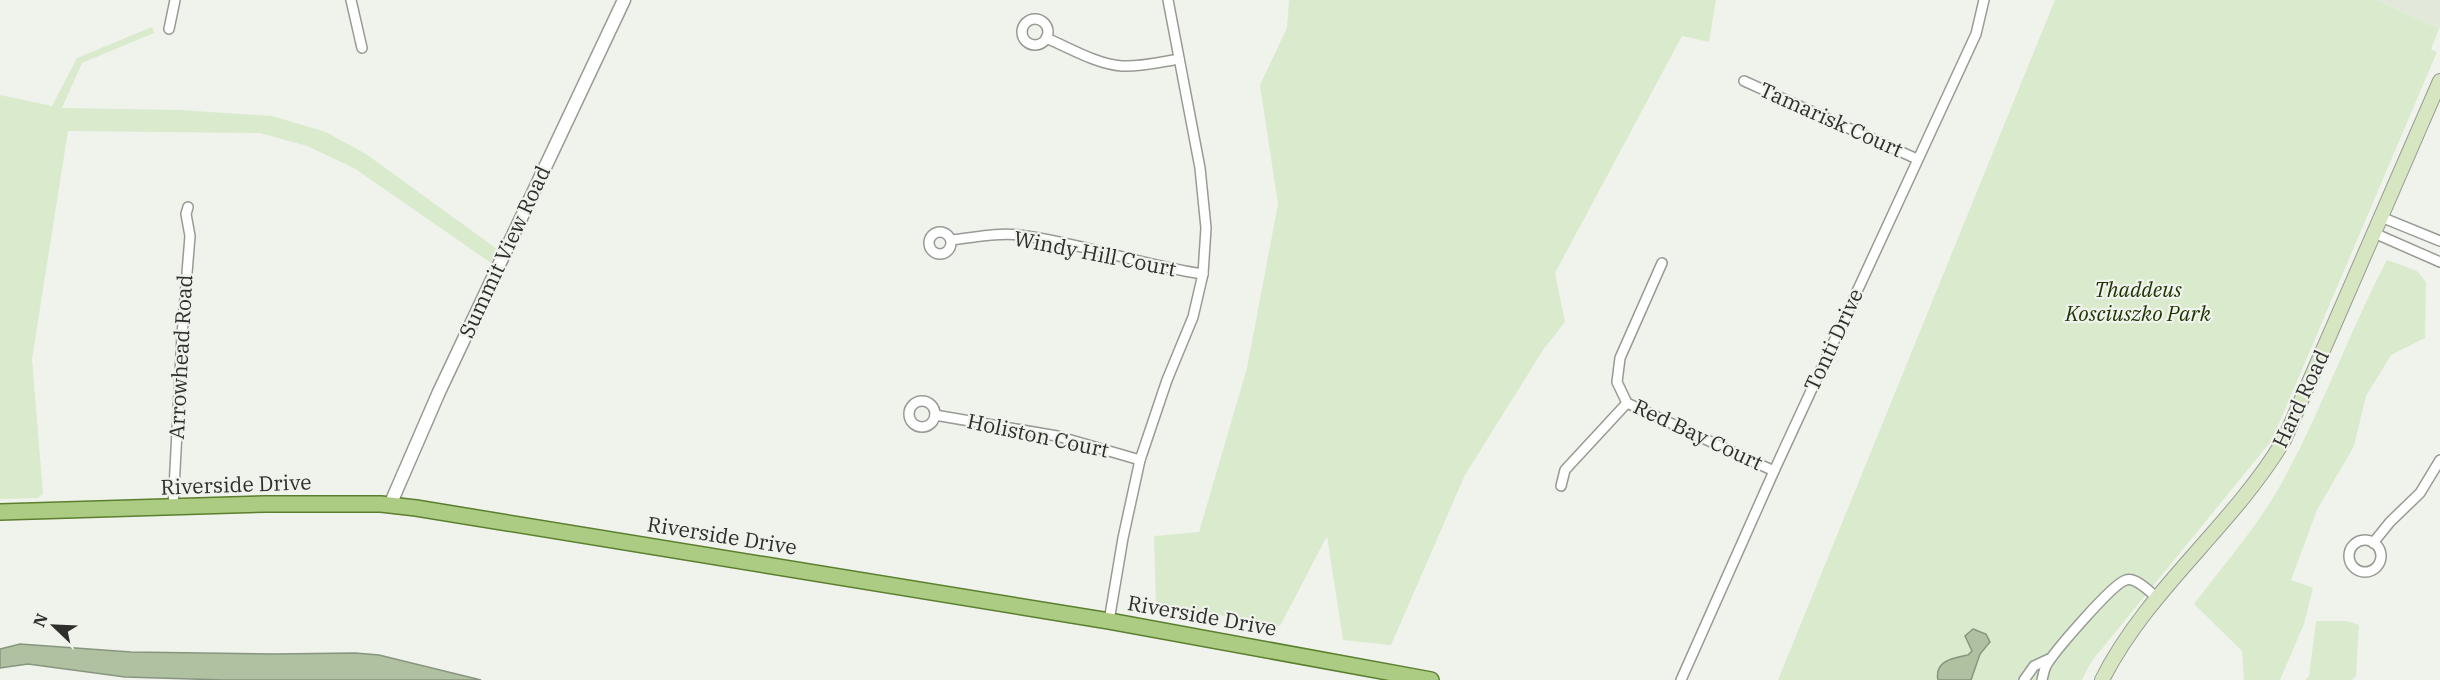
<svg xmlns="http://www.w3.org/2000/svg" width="2440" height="680" font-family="'IBM Plex Serif',serif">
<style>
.built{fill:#e2e9db}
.green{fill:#daeacc}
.water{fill:#afc1a0;stroke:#88957e;stroke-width:1.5}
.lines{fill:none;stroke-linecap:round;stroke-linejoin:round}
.minor-casing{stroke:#989b95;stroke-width:12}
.tertiary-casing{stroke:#989b95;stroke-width:15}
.secondary-casing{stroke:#989b95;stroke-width:16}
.primary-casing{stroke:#5b7f2e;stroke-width:18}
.minor{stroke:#fff;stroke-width:9}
.tertiary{stroke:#fff;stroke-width:12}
.secondary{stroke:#d5e6c0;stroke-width:14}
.primary{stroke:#abcc82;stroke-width:15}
.labels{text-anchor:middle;stroke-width:4.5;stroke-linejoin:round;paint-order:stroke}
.street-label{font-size:21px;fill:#2e2f2d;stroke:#f0f3ec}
.park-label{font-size:21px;font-style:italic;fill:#1c3200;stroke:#f0f3ec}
</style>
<rect width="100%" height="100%" fill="#f0f3ec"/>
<path class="built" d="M 2376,0 L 2440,0 L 2440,28 L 2439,29 Z"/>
<g class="green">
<path d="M 1289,0 L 1716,0 L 1709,42 L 1682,36 L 1555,273 L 1565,322 L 1543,350 L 1465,475 L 1391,645 L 1343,640 L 1327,536 L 1280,626 L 1156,604 L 1154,536 L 1199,532 L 1247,368 L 1278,204 L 1260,85 L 1287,28 Z"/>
<path d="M 2055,0 L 2376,0 L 2439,29 L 2431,49 L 2437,52 L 2272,440 L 2091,662 L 2082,680 L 1778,680 Z"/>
<path d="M 152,27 L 154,33 L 82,63 L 62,108 L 179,110 L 272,116 L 326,132 L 366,154 L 497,249 L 491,263 L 354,168 L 307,146 L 260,133 L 68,131 L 32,359 L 43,494 L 38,498 L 0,499 L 0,95 L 52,106 L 77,58 Z"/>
<path d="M 2387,260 L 2417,271 L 2426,282 L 2425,338 L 2391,355 L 2366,396 L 2354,446 L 2317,510 L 2291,580 L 2313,588 L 2304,624 L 2280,680 L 2244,680 L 2242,651 L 2194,604 C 2223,566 2256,528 2280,486 C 2321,413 2348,334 2387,260 Z"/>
<path d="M 2316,621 L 2346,621 L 2359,625 L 2356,676 L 2352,680 L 2305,680 L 2309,676 Z"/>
</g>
<g class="water">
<path d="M 1973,629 L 1986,634 L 1990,642 L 1980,654 L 1971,680 L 1938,680 C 1934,660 1954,658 1968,655 L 1972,651 L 1965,636 Z"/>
<path d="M 20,644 L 131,652 L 275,654 L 355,653 L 379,655 L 481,680 L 224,680 L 125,677 L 28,664 L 0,668 L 0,649 Z"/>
</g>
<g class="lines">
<defs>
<g id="minor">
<path d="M 351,0 L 362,48"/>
<circle cx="1035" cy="32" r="13"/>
<path d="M 169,29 L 175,0"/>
<path d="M 1046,38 C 1070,48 1096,64 1122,66 C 1141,67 1161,62 1179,59"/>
<path d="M 1744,81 L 1917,159"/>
<path d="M 2381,217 L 2440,241"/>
<circle cx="940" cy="243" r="11"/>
<path d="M 2374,233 L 2440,262"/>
<path d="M 951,240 C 972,238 998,232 1019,235 C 1082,243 1141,265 1203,274"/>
<path d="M 1662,263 L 1620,358 L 1617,382 L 1627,403 L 1774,471"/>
<circle cx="922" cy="414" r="13"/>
<path d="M 935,415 L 1057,436 L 1140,460"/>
<path d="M 1561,486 L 1565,470 L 1627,403"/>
<path d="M 173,508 L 182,335 L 190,236 L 186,214 L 188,207"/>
<circle cx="2365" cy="556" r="16"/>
<path d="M 2373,543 L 2390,522 L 2420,493 L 2440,460"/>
<path d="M 1109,621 L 1123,538 L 1140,460 L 1167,380 L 1193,317 L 1203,274 L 1206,228 L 1200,168 L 1168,0"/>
<path d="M 1681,680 L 1774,471 L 1976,34 L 1984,0"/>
<path d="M 2024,680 L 2034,666 L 2049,659"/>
<path d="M 2042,680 C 2043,676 2044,670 2046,666 C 2053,653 2113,583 2126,580 C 2136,577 2150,592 2157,598"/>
</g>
<path id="tertiary" d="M 390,505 L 439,392 L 624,0"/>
<path id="secondary" d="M 2102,680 C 2147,590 2232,527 2284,440 L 2440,81"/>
<path id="primary" d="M 0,512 L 266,504 L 381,504 L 416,508 L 1109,621 L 1431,680"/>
</defs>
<use href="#minor" class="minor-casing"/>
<use href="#tertiary" class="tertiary-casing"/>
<use href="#secondary" class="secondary-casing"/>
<use href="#primary" class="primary-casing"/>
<use href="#minor" class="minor"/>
<use href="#tertiary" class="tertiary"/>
<use href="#secondary" class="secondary"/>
<use href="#primary" class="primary"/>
</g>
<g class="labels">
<g class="street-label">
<text transform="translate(1831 120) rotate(24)" y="7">Tamarisk Court</text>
<text transform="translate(505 252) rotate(-65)" y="7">Summit View Road</text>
<text transform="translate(1095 254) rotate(11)" y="7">Windy Hill Court</text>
<text transform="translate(1834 340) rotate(-65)" y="7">Tonti Drive</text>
<text transform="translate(181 357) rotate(-87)" y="7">Arrowhead Road</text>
<text transform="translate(2301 399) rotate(-65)" y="7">Hard Road</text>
<text transform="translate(1698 435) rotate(25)" y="7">Red Bay Court</text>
<text transform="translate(1038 436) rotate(12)" y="7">Holiston Court</text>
<text transform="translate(236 485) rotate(-2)" y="7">Riverside Drive</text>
<text transform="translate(722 536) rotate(9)" y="7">Riverside Drive</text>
<text transform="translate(1202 616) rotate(10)" y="7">Riverside Drive</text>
</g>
<g class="park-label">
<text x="2138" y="297">Thaddeus<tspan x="2138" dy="24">Kosciuszko Park</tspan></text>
</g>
</g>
<g transform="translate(54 626) rotate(293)" stroke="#f0f3ec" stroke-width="4.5" paint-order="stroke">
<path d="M0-4.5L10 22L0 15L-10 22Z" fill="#2e2f2d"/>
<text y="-9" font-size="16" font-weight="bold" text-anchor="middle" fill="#2e2f2d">N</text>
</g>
</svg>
